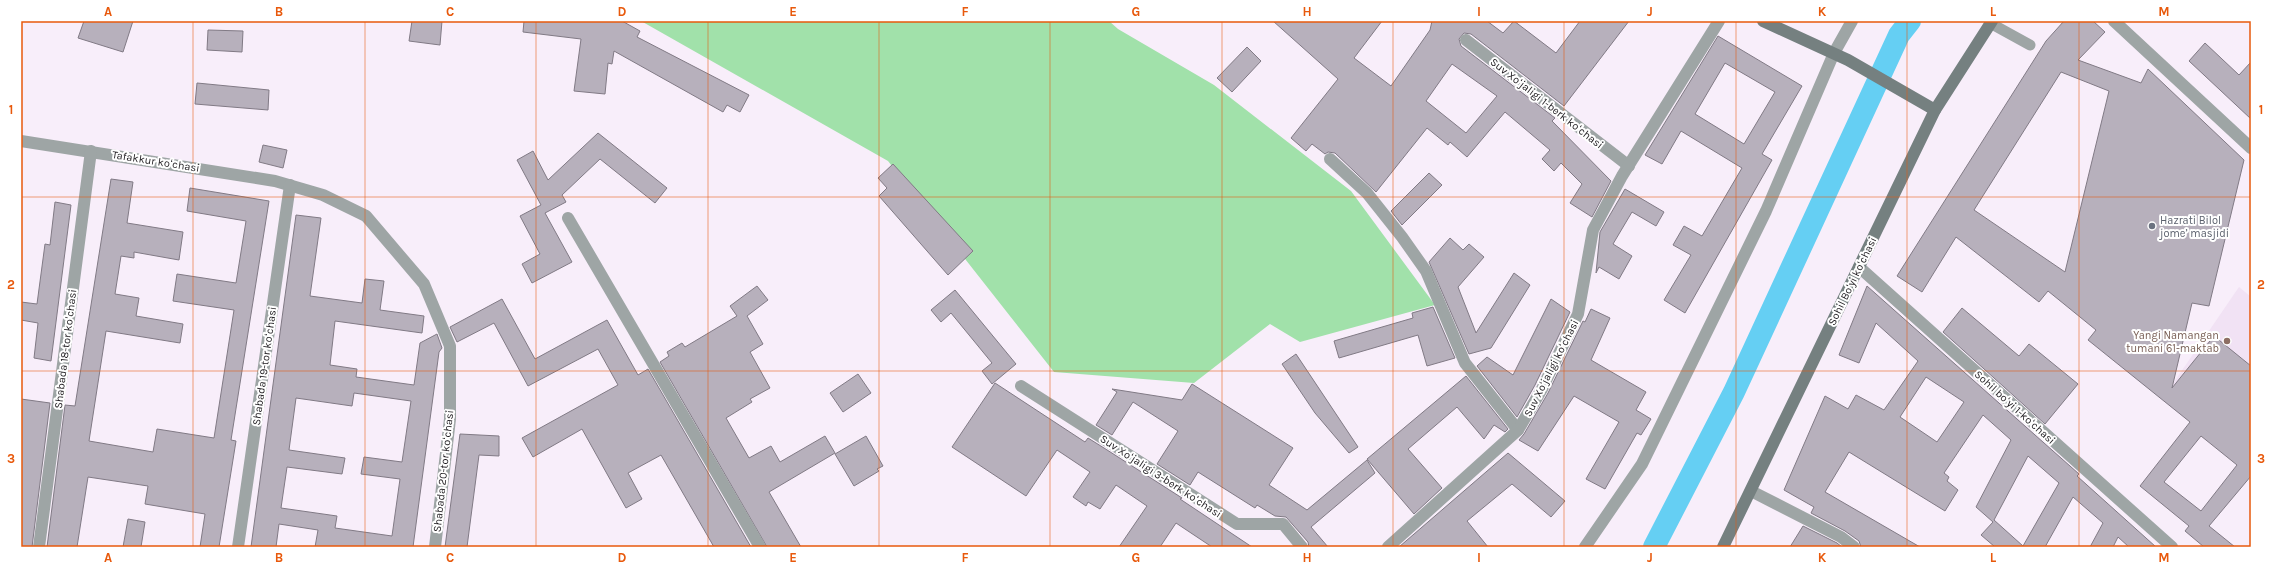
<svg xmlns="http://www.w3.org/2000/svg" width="2272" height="568" font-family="Karla,sans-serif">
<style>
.built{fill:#f1e2f4}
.green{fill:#a1e1aa}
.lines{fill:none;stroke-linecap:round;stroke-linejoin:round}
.canal{stroke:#65cff3;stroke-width:22}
.building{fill:#b7b0bc;stroke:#817a85;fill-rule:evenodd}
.lane{stroke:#9ea5a5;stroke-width:11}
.street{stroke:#9ea5a5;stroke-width:12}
.secondary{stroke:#758080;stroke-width:12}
.grid{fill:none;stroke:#e8590c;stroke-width:1;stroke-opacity:0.55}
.worship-dot{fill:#6b7280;stroke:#fff;stroke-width:1.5}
.education-dot{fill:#8d6e63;stroke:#fff;stroke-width:1.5}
.labels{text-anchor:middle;stroke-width:4;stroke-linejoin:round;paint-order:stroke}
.street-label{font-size:11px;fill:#1e1b1f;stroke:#fff}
.worship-label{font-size:11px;fill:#5b616d;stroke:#fff;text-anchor:start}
.education-label{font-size:11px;fill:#785e54;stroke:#fff;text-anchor:end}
.neatline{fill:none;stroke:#e8590c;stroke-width:1.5}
.grid-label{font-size:13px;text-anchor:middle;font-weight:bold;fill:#e8590c}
</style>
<rect width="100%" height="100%" fill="#f8eefa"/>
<path class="built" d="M 2239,287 L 2251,297 L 2251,449 L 2172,385 Z"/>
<path class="green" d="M 641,21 L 1109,21 L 1118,29 L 1214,85 L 1351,191 L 1435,305 L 1300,342 L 1270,324 L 1194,383 L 1054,372 L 888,161 Z"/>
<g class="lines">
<path class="canal" d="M 1654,547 L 1734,392 L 1899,35 L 1910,21"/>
</g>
<g class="building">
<path d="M 84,21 L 133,21 L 123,52 L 78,38 Z"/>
<path d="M 412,21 L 442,21 L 440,45 L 409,41 Z"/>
<path d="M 524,21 L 622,21 L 640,31 L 637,37 L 749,95 L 740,112 L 727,105 L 723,112 L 614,51 L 612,64 L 608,63 L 605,94 L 574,91 L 581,39 L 523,32 Z"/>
<path d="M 1273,21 L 1382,21 L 1354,58 L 1391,86 L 1430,30 L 1432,21 L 1487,21 L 1503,33 L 1514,21 L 1556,53 L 1580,21 L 1629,21 L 1564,106 L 1471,34 L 1464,33 L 1459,39 L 1461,46 L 1555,118 L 1552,121 L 1611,181 L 1592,217 L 1570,203 L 1582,184 L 1561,163 L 1554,171 L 1542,159 L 1550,150 L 1505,112 L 1467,157 L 1450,142 L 1448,145 L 1427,128 L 1376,192 L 1335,153 L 1328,152 L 1325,154 L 1312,144 L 1306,151 L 1291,138 L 1338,79 ZM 1452,64 L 1497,96 L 1466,133 L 1426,101 Z"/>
<path d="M 2064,21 L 2093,21 L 2105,32 L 2078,60 L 2141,83 L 2148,69 L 2244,160 L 2209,306 L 2192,303 L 2172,388 L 2214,336 L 2251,366 L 2251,476 L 2209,526 L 2235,547 L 2204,547 L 2185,531 L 2189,526 L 2140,486 L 2190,422 L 2088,340 L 2096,330 L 2048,291 L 2039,302 L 1956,237 L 1922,292 L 1897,276 L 2046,41 ZM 2061,72 L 2109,91 L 2065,272 L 1974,210 ZM 2201,436 L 2237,465 L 2201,511 L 2164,482 Z"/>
<path d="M 208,30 L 243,31 L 242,52 L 207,50 Z"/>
<path d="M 1718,36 L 1802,86 L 1762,154 L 1772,160 L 1685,313 L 1664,300 L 1691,255 L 1673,245 L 1684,226 L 1702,236 L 1742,168 L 1681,131 L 1662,164 L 1645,155 ZM 1725,63 L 1775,92 L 1744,144 L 1695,114 Z"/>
<path d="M 2205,43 L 2239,75 L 2251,62 L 2251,119 L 2189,61 Z"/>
<path d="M 1247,47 L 1261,61 L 1232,92 L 1217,78 Z"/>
<path d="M 197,83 L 269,90 L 268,110 L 195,104 Z"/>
<path d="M 598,133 L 667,188 L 655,203 L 600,159 L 562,195 L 566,202 L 545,213 L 572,262 L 532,283 L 522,264 L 540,254 L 520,216 L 541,205 L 517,160 L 533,151 L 548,180 Z"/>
<path d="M 263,145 L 287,150 L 283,168 L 259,162 Z"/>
<path d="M 893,164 L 973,251 L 948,275 L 879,196 L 887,188 L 878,178 Z"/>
<path d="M 1429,173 L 1442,185 L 1402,225 L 1391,211 Z"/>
<path d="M 111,179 L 133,182 L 127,223 L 183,232 L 179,260 L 134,252 L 134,258 L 121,256 L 115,294 L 139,298 L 136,316 L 183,324 L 180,343 L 106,331 L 89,441 L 153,452 L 157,429 L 214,438 L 234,310 L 173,301 L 177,274 L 236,283 L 246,221 L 187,211 L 190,188 L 269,201 L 231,440 L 236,441 L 219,547 L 200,547 L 205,514 L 145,504 L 148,486 L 88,477 L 77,547 L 47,547 L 65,405 L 75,406 Z"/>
<path d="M 1625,189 L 1664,212 L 1656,226 L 1632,212 L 1613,244 L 1632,256 L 1619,279 L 1599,267 L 1596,273 L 1600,232 Z"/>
<path d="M 55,202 L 71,205 L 51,361 L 34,358 L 38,323 L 21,320 L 21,302 L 37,304 L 45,244 L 50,245 Z"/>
<path d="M 296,215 L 321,218 L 310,296 L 362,303 L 365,279 L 384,281 L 380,310 L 424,316 L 422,333 L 335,321 L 330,365 L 357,369 L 356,377 L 414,385 L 420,343 L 437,334 L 442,348 L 439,352 L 413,547 L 315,547 L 318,530 L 279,524 L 276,547 L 251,547 ZM 354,393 L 411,401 L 402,462 L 364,457 L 361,474 L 400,479 L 392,536 L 335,528 L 337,516 L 281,508 L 287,467 L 342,474 L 345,458 L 289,450 L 296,398 L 352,406 Z"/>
<path d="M 1450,238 L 1463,250 L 1469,244 L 1484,257 L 1458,287 L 1476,333 L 1514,273 L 1530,285 L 1491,348 L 1469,354 L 1429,262 Z"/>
<path d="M 757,286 L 768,300 L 747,316 L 763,344 L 750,352 L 770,388 L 750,399 L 752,402 L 726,418 L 749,458 L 771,446 L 780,462 L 825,436 L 835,453 L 769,492 L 801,547 L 767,547 L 660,362 L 669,356 L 667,352 L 682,343 L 685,347 L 737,316 L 730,306 Z"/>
<path d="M 1867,286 L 2079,474 L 2077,476 L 2156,547 L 2129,547 L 2118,537 L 2113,547 L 2090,547 L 2103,523 L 2073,497 L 2045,547 L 1995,547 L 1981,535 L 1993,522 L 1976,507 L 2011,440 L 1983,415 L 1944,473 L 1949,477 L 1947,481 L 1958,490 L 1945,511 L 1849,452 L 1825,492 L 1920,547 L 1861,547 L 1859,541 L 1845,531 L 1811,513 L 1814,507 L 1784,490 L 1825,396 L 1848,409 L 1856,395 L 1884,410 L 1918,361 L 1876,323 L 1859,363 L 1839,355 ZM 1926,377 L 1964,402 L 1937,442 L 1900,417 ZM 2028,456 L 2059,483 L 2023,546 L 1994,520 Z"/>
<path d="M 955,290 L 1016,364 L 992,384 L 982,371 L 992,363 L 951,313 L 941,322 L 931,310 Z"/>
<path d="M 502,299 L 535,359 L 607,320 L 638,375 L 648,369 L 751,547 L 714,547 L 661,455 L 628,473 L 642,499 L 626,508 L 582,429 L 533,457 L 522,438 L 618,385 L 598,349 L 528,386 L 494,323 L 457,342 L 450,327 Z"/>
<path d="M 1551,299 L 1570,312 L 1535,385 L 1517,417 L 1477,366 L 1487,357 L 1513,375 Z"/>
<path d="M 1433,307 L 1455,358 L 1427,366 L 1418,335 L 1339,358 L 1334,341 L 1413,318 L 1412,313 Z"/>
<path d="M 1962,308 L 2019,356 L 2029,344 L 2078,384 L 2045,424 L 1943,332 Z"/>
<path d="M 1591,309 L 1610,318 L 1591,360 L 1646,392 L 1636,410 L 1651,419 L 1641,435 L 1637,433 L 1605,489 L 1586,479 L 1619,422 L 1574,396 L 1538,451 L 1519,440 L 1524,434 L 1548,393 L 1583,321 L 1585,322 Z"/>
<path d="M 1296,354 L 1358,447 L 1349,453 L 1315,413 L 1282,364 Z"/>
<path d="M 858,374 L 871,393 L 843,412 L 830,393 Z"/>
<path d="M 1466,376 L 1508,429 L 1505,432 L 1494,425 L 1484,439 L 1457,407 L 1408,449 L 1442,488 L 1414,514 L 1367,459 Z"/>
<path d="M 995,383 L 1085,442 L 1088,438 L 1104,448 L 1182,498 L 1180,499 L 1252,547 L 1212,547 L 1176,523 L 1160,547 L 1119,547 L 1147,506 L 1116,485 L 1100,509 L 1088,502 L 1086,506 L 1073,497 L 1090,472 L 1057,450 L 1026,496 L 952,447 Z"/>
<path d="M 1192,384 L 1293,448 L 1269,485 L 1307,510 L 1367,460 L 1375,473 L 1311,527 L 1328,547 L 1309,547 L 1308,542 L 1286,517 L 1275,516 L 1257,505 L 1255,508 L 1198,472 L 1190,485 L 1157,464 L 1178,431 L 1133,402 L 1112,435 L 1096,425 L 1117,392 L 1112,389 L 1182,400 Z"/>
<path d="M 21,399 L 50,403 L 32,547 L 21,547 Z"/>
<path d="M 460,434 L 499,436 L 499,456 L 479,455 L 467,547 L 445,547 Z"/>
<path d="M 866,436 L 883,466 L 877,469 L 879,471 L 854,486 L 835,454 Z"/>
<path d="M 1508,453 L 1565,501 L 1551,517 L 1512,484 L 1467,521 L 1488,547 L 1399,547 Z"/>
<path d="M 128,519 L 145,522 L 141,547 L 123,547 Z"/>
<path d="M 1803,526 L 1837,543 L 1842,547 L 1790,547 Z"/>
</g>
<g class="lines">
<path class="lane" d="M 1990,23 L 2030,45"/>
<g class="street">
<path d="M 2114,21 L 2251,148"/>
<path d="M 1466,40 L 1629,166"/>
<path d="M 21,141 L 275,181 L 323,195 L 366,216 L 424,284 L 450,346 L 450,419 L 435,547"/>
<path d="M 1330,159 L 1367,193 L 1402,237 L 1426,271 L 1465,363 L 1518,430"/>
<path d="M 568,218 L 760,547"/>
<path d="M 1859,267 L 2172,547"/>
<path d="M 1021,386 L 1237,524 L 1283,524 L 1302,547"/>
<path d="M 1751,491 L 1841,537 L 1854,547"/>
<path d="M 39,547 L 91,151"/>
<path d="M 238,547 L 290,185"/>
<path d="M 1388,547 L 1518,430 L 1542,389 L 1578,314 L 1593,230 L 1622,176 L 1719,21"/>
<path d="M 1585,547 L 1642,464 L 1766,211 L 1834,53 L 1852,21"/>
</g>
<g class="secondary">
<path d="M 1763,21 L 1848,60 L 1935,110"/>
<path d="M 1723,547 L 1935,110 L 1992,21"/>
</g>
</g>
<path class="grid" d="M 193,21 L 193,547M 365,21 L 365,547M 536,21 L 536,547M 708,21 L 708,547M 879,21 L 879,547M 1050,21 L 1050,547M 1222,21 L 1222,547M 1393,21 L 1393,547M 1564,21 L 1564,547M 1736,21 L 1736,547M 1907,21 L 1907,547M 2079,21 L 2079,547M 21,197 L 2251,197M 21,371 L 2251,371"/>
<circle class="worship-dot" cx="2152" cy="226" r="4"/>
<circle class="education-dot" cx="2227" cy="341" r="4"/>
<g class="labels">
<g class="street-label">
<text transform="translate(1547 103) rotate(38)" y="4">Suv Xoʻjaligi 1-berk koʻchasi</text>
<text transform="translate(156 161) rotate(9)" y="4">Tafakkur koʻchasi</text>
<text transform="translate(1852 281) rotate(-64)" y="4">Sohil Boʻyi koʻchasi</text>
<text transform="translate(65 349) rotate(-83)" y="4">Shabada 18-tor koʻchasi</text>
<text transform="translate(264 366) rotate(-82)" y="4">Shabada 19-tor koʻchasi</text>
<text transform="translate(1551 368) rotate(-63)" y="4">Suv Xoʻjaligi koʻchasi</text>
<text transform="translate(2015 407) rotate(42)" y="4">Sohil boʻyi 1-koʻchasi</text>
<text transform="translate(443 471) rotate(-84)" y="4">Shabada 20-tor koʻchasi</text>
<text transform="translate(1161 476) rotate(33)" y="4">Suv Xoʻjaligi 3-berk koʻchasi</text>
</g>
<g class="worship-label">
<text x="2160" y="224">Hazrati Bilol<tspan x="2160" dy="13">jome’ masjidi</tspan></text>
</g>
<g class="education-label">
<text x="2219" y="339">Yangi Namangan<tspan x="2219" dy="13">tumani 61-maktab</tspan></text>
</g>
</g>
<rect width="2272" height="568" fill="none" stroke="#ffffff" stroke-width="44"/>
<rect x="22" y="22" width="2228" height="524" class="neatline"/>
<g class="grid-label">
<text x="108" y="16">A</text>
<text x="279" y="16">B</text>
<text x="450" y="16">C</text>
<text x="622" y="16">D</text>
<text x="793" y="16">E</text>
<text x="965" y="16">F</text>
<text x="1136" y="16">G</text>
<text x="1307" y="16">H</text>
<text x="1479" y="16">I</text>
<text x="1650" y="16">J</text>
<text x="1822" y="16">K</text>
<text x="1993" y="16">L</text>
<text x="2164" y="16">M</text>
<text x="11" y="114">1</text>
<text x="2261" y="114">1</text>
<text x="11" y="289">2</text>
<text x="2261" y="289">2</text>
<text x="11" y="463">3</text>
<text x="2261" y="463">3</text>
<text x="108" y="562">A</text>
<text x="279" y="562">B</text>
<text x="450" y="562">C</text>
<text x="622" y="562">D</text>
<text x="793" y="562">E</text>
<text x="965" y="562">F</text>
<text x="1136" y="562">G</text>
<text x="1307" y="562">H</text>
<text x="1479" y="562">I</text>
<text x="1650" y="562">J</text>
<text x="1822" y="562">K</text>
<text x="1993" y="562">L</text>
<text x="2164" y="562">M</text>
</g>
</svg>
